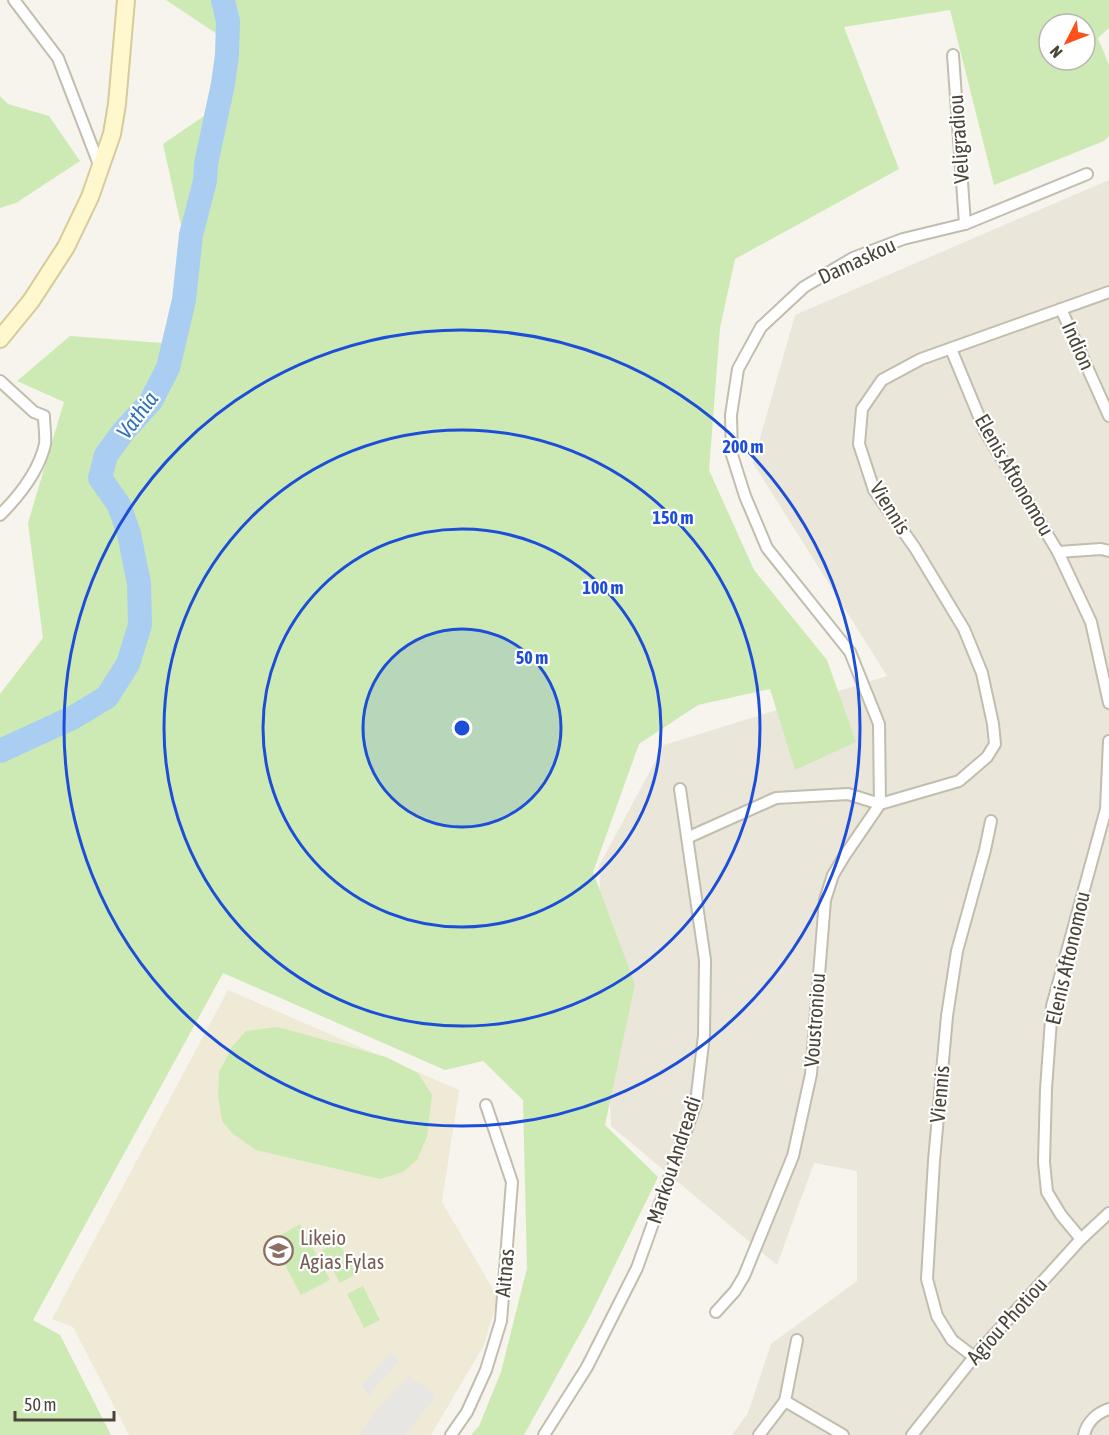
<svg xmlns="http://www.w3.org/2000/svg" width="1109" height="1435" font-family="'Asap Condensed',sans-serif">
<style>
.residential{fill:#eae6da}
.education{fill:#efead6}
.green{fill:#cdeab5;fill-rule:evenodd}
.parking{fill:#e8e6e3}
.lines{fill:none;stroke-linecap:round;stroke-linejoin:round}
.river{stroke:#a9cef2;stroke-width:24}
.street-casing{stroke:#c2bdae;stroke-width:14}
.secondary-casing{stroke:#d6cb9b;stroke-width:20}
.street{stroke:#fff;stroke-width:10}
.secondary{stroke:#fff7cd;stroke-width:16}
.ring{fill:none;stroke:#1d4ed8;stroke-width:3}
.labels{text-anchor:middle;stroke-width:4.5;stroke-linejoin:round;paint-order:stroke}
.street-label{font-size:21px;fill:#4b4539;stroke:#fff}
.education-label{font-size:21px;fill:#785e54;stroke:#fff;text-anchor:start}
.water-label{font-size:22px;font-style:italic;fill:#2f74ba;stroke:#fff}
.centre{fill:#1d4ed8;stroke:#fff;stroke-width:3}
.ring-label{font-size:18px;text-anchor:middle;font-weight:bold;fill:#1d4ed8;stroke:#fff;stroke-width:4.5;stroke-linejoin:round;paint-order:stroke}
</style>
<rect width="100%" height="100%" fill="#f6f4ec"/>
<path class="residential" d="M 1109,180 L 1109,1435 L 732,1435 L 748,1413 L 771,1344 L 857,1281 L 857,1171 L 814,1163 L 777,1265 L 611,1126 L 599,866 L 664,745 L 887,676 L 753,463 L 795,315 Z"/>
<path class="education" d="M 228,990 L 459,1090 L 442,1202 L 498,1298 L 484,1345 L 431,1435 L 129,1435 L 73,1327 L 52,1319 Z"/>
<g class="green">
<path d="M 166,0 L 1109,0 L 1109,28 L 1098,38 L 1109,65 L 1109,136 L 1104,141 L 994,185 L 950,10 L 844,27 L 899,169 L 735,259 L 720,328 L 709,470 L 754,570 L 827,660 L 856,742 L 795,770 L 770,689 L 698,705 L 639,744 L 593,872 L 635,984 L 605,1125 L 658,1177 L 591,1314 L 524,1435 L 471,1435 L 479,1426 L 501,1372 L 527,1268 L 523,1100 L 483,1061 L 445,1070 L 223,973 L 33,1320 L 60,1335 L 111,1435 L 0,1435 L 0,694 L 43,638 L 28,523 L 64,402 L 17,381 L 70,336 L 176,344 L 194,284 L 163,144 L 204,116 L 223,38 ZM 1049,24 L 1085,24 L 1085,60 L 1049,60 Z"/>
<path d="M 0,96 L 8,104 L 49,116 L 80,161 L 16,203 L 0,208 Z"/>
<path d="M 278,1027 L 386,1057 L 418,1073 L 432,1095 L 427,1137 L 417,1160 L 403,1172 L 380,1179 L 256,1150 L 232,1133 L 222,1121 L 218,1096 L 219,1072 L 232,1047 L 246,1031 Z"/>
<path d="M 300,1224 L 330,1280 L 301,1295 L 272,1240 Z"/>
<path d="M 338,1241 L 356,1274 L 340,1283 L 322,1250 Z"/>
<path d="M 363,1286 L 380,1320 L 364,1328 L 347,1294 Z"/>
</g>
<g class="parking">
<path d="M 391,1352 L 399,1361 L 368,1396 L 362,1385 Z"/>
<path d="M 409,1376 L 436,1395 L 406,1435 L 359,1435 L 376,1410 Z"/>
</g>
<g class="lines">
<path class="river" d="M 0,751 L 74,717 L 107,697 L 128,664 L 140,625 L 139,583 L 129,534 L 119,505 L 100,478 L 106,455 L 123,432 L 151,401 L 168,368 L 184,300 L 191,235 L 205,181 L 206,164 L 223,84 L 227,55 L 228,21 L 223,0"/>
<defs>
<g id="street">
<path d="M 14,0 L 58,58 L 100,167"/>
<path d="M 953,55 L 965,224"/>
<path d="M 1061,309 L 1109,416"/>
<path d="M 951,349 L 985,431 L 1058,552 L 1091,622 L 1109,703"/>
<path d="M 0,381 L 34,412 L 44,416 C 44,425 46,436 45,444 C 39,471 19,496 0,515"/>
<path d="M 1058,552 L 1101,549 L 1109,551"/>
<path d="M 880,804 L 879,724 L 850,652 L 767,548 L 745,496 L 732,455 L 731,415 L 738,369 L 761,327 L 804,287 L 853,258 L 903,239 L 965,224 L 1087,174"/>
<path d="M 689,837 L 776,798 L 848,794 L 880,804"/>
<path d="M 1081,1239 L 1061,1215 L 1047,1192 L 1044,1162 L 1046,1089 L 1052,1006 L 1106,809 L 1109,741"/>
<path d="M 716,1312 L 735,1291 L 744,1276 L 793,1156 L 811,1074 L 825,900 L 833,875 L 845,855 L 880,804 L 959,781 L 987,757 L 995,744 L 993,724 L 982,673 L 964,629 L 915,548 L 874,490 L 859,444 L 862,409 L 882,380 L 921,359 L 1109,292"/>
<path d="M 974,1357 L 952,1340 L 937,1316 L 927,1279 L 934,1161 L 947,1016 L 957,951 L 985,850 L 991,821"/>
<path d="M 785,1401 L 797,1340"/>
<path d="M 451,1435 L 467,1412 L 486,1370 L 501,1321 L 512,1182 L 486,1105"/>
<path d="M 544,1435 L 587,1367 L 637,1268 L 696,1103 L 704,1035 L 705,960 L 680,789"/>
<path d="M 759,1435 L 785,1401 L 843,1435"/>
<path d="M 912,1435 L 974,1357 L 1081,1239 L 1109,1213"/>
<path d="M 1084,1435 C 1087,1422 1097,1413 1109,1409"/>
</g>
<path id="secondary" d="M 0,339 L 31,301 L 66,247 L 90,197 L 112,134 L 117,104 L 126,0"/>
</defs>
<use href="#street" class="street-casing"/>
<use href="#secondary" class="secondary-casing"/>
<use href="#street" class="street"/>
<use href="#secondary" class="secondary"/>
</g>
<circle cx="462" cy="728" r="99" fill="#1d4ed8" fill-opacity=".12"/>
<g class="ring">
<circle cx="462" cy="728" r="99"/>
<circle cx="462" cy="728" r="199"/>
<circle cx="462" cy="728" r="298"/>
<circle cx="462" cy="728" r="398"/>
</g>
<defs>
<symbol id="school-ring" viewBox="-11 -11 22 22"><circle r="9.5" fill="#fff" stroke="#8d6e63" stroke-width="1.5"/><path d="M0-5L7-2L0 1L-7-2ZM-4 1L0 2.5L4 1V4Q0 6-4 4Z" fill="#8d6e63"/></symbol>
</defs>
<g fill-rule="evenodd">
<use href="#school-ring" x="262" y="1234" width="33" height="33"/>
</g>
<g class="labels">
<g class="street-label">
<text transform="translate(959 139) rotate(-94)" y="7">Veligradiou</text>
<text transform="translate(857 261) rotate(-25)" y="7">Damaskou</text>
<text transform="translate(1078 346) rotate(66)" y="7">Indion</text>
<text transform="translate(1014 475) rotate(60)" y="7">Elenis Aftonomou</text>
<text transform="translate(890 508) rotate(58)" y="7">Viennis</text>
<text transform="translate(1068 958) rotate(-77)" y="7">Elenis Aftonomou</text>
<text transform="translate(815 1020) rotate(-86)" y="7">Voustroniou</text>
<text transform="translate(940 1094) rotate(-85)" y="7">Viennis</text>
<text transform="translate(674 1160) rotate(-72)" y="7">Markou Andreadi</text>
<text transform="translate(505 1273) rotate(-85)" y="7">Aitnas</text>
<text transform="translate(1007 1321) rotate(-48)" y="7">Agiou Photiou</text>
</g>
<g class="education-label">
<text x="300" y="1245">Likeio<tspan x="300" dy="24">Agias Fylas</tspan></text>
</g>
<g class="water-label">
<text transform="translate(137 415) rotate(-53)" y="8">Vathia</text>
</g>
</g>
<circle cx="462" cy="728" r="9" class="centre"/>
<g class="ring-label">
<text x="743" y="453">200 m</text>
<text x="673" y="524">150 m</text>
<text x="603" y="594">100 m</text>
<text x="532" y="664">50 m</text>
</g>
<g transform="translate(1067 42) rotate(228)"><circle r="28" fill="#ffffff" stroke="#b7b5b0" stroke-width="1.5"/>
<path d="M0-4.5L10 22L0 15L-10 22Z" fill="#fc511c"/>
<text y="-9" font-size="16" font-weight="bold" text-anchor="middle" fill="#4b4539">N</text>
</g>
<path d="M15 1411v9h99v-9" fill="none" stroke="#4b4539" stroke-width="3"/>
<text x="24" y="1411" font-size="18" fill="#4b4539" stroke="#ffffff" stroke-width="4.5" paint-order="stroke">50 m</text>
</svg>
